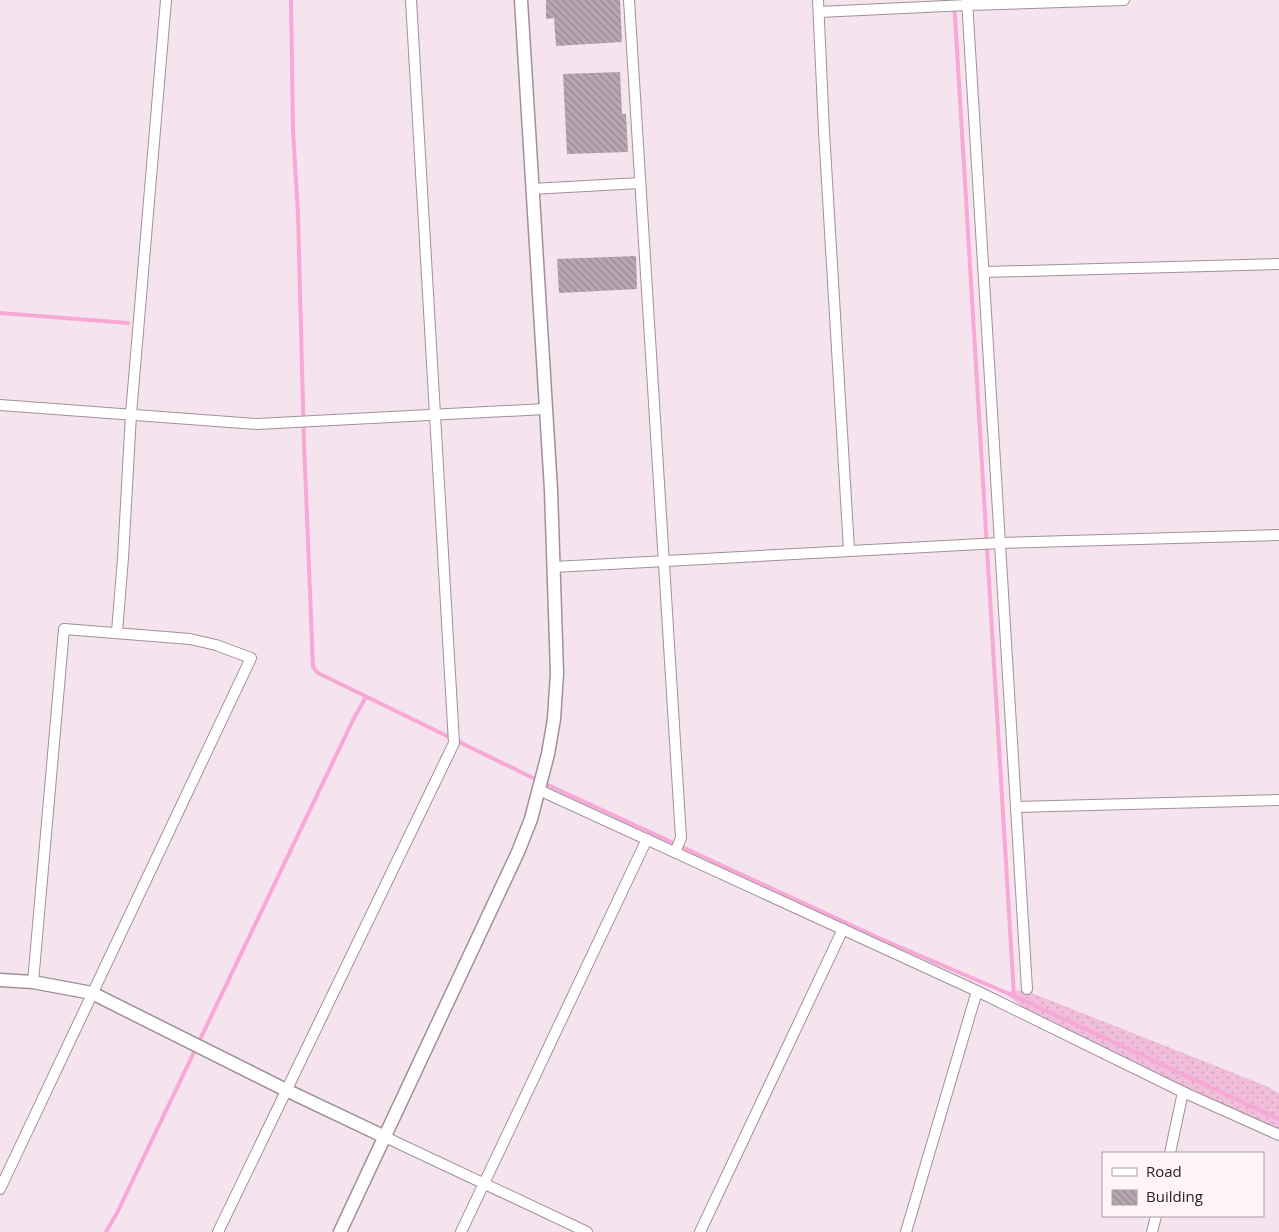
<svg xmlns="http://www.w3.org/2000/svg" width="1279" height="1232" font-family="'Open Sans',sans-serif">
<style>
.grass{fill:url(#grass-dots)}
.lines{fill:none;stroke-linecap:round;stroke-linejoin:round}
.stream{stroke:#f7a8d7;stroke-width:4}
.building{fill:url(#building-back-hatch)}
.minor-casing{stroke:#a09199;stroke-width:12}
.tertiary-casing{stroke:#a09199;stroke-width:15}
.minor{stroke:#fff;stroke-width:10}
.tertiary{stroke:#fff;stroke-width:12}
</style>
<defs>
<pattern id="grass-dots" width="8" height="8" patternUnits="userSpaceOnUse" patternTransform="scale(1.25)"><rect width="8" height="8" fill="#f0beda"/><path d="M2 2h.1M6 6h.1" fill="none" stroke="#cea3bb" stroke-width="1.8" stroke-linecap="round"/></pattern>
<pattern id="building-back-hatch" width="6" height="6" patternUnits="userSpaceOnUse" patternTransform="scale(1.25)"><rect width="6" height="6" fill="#b7a7b0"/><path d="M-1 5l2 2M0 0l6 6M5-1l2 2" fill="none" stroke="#95888f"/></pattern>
</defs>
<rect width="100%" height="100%" fill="#f5e4ed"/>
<path class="grass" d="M 1024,990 L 1264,1085 L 1279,1093 L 1279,1135 L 1028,1012 L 1004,992 Z"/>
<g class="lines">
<g class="stream">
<path d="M 291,0 L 293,131 L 298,214 L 304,443 L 313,667 L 318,673 L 535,779 L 881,939 L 1014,996 L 1279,1119"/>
<path d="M 954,0 L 1014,996"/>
<path d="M 0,313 L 128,323"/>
<path d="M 106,1232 L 117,1213 L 353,720 L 366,697"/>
</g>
</g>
<g class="building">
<path d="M 546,0 L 620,0 L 622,42 L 556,46 L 554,18 L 546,19 Z"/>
<path d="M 620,72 L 622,114 L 626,114 L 628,152 L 567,154 L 563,74 Z"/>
<path d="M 636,256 L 637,289 L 559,293 L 557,259 Z"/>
</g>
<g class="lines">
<defs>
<g id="minor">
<path d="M 629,0 L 681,838 L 675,852"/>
<path d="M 818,0 L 824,131 L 849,550"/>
<path d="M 967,0 L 1027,989"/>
<path d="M 819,12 L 967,5 L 1124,0"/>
<path d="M 532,189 L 640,183"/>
<path d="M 984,272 L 1279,264"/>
<path d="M 0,405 L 257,424 L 545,409"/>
<path d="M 554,567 L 1000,543 L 1279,535"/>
<path d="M 117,632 L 123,558 L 131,414 L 166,0"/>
<path d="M 539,790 L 977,991 L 1183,1092 L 1279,1135"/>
<path d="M 1016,807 L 1279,800"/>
<path d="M 385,1137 L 587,1232"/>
<path d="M 1170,1153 L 1183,1092"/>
<path d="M 0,1189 L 251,658 L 216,645 L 190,639 L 64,629 L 33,982"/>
<path d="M 218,1232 L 454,743 L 411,0"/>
<path d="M 461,1232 L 647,839"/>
<path d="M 700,1232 L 843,929"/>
<path d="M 906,1232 L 977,991"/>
<path d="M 1152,1232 L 1156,1216"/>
</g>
<g id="tertiary">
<path d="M 0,980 L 33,982 L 92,993 L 286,1090 L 385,1137"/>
<path d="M 340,1232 L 518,852 L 531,819 L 548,754 L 554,719 L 557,673 L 551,490 L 521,0"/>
</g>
</defs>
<use href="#minor" class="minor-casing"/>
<use href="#tertiary" class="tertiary-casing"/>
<use href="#minor" class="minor"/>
<use href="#tertiary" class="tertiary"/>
</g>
<rect x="1102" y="1152" width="162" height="65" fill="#fef4f9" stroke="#a8a0a4"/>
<rect x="1112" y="1168" width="25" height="8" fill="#ffffff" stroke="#a8a0a4"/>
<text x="1146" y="1177" font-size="15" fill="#272124">Road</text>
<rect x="1112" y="1190" width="25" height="15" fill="url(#building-back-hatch)" stroke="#a8a0a4"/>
<text x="1146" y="1202" font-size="15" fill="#272124">Building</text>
</svg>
